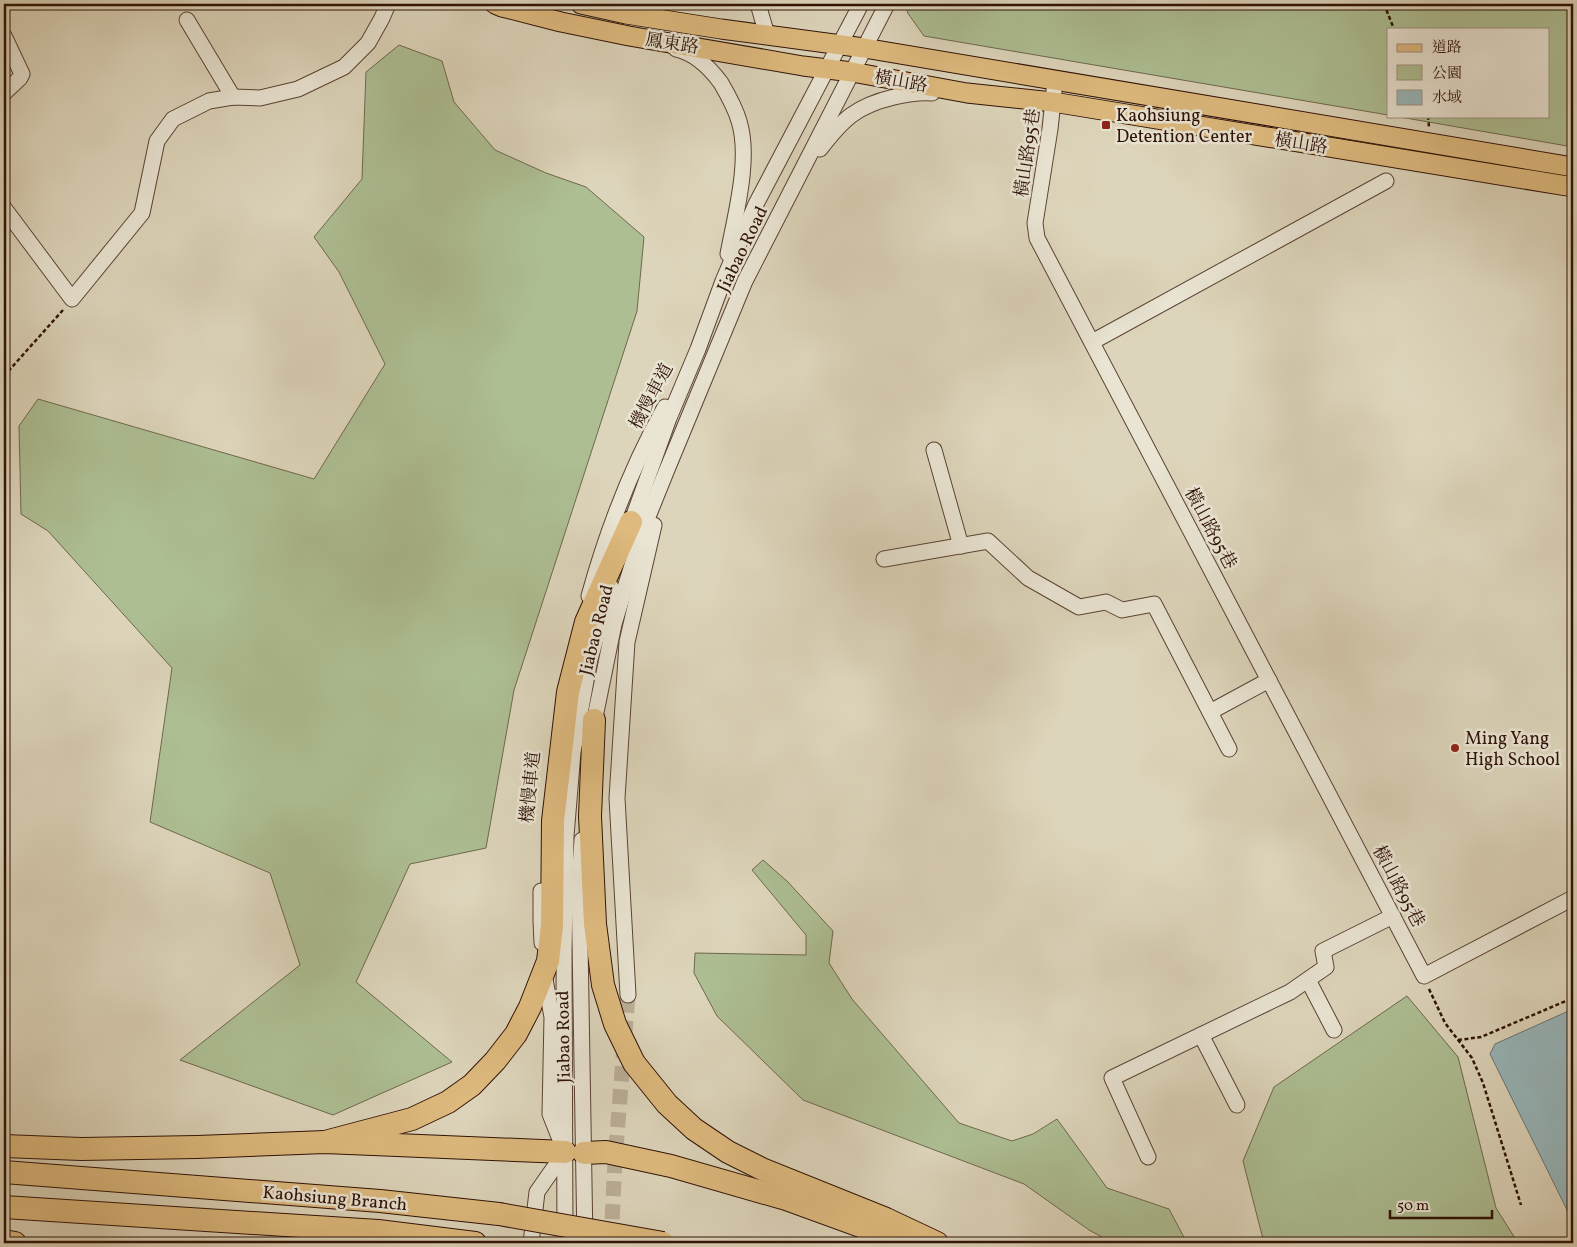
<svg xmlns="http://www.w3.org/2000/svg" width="1577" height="1247" font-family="Vollkorn,'Noto Serif TC',serif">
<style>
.green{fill:#adbe93;stroke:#6e684c}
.water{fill:#97b6ba;stroke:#6d7472}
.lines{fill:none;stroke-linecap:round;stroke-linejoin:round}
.minor-tunnel{stroke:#baae97;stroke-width:15;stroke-dasharray:15 8;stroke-linecap:butt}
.minor-casing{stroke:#5a4333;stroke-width:17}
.major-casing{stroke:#2f1206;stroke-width:21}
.highway-casing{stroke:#2f1206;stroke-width:24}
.path{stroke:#2f1206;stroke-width:2.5;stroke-dasharray:4 2.5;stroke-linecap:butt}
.minor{stroke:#e9e4d3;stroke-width:15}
.major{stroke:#deba7e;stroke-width:19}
.highway{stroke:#deba7e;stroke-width:22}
.highway-bridge-casing{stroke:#2f1206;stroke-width:24;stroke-linecap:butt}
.highway-bridge{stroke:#deba7e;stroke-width:22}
.poi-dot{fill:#8f2418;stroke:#e9e4d3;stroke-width:2}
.labels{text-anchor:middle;stroke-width:5;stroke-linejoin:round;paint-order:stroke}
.street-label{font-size:18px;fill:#2f1206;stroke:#e9e4d3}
.poi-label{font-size:18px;fill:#2f1206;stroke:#e9e4d3;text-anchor:start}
</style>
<rect width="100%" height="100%" fill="#ddd5bb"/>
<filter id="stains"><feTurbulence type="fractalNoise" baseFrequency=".004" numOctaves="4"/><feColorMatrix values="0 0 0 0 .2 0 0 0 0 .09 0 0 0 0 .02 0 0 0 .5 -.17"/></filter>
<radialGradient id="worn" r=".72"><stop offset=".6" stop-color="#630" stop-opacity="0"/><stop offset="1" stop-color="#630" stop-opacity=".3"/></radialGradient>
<g class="green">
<path d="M 912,4 L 1573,4 L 1573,147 L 1394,116 L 1548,116 L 1548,29 L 1388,29 L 1388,115 L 924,36 L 907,12 Z"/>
<path d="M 399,45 L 442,61 L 454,102 L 495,150 L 546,173 L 586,187 L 644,237 L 637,311 L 514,690 L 486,848 L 410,864 L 356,982 L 452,1062 L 333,1115 L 180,1060 L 300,965 L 270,873 L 150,822 L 172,668 L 48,531 L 21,514 L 19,426 L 38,399 L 314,479 L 385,364 L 339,272 L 314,237 L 362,179 L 366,72 Z"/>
<path d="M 763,860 L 788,882 L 833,931 L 829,963 L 852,999 L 959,1123 L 1012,1141 L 1033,1134 L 1057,1119 L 1107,1188 L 1169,1209 L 1187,1243 L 1113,1243 L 1089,1230 L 1024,1184 L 803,1100 L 717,1016 L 694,973 L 695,953 L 806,955 L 806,935 L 752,870 Z"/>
<path d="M 1407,996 L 1458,1057 L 1496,1208 L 1518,1243 L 1264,1243 L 1243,1161 L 1274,1087 Z"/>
</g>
<path class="water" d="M 1573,1009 L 1573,1222 L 1490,1054 L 1495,1044 Z"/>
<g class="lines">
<path class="minor-tunnel" d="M 611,1242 L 615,1161 L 628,995"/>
<defs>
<g id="minor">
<path d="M 758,4 L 767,35"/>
<path d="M 187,20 L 233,97"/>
<path d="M 4,36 L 22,74 L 20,78 L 4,93"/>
<path d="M 676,49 C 694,53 710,68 721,83 C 728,95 735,107 739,121 C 751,159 735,216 728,254"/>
<path d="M 1055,81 L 1050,129 L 1035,223 L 1037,238 L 1424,976 L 1573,898"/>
<path d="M 820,149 C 843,119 856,106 894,97 C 907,94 918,92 932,93"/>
<path d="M 4,208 L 72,299 L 142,213 L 157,141 L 173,119 L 209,101 L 233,97 L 260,98 L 298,89 L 344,67 L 368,43 L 382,18 L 388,4"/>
<path d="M 1092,342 L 1386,181"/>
<path d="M 934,450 L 961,546"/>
<path d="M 629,529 L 669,418 L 698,349 L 723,281 L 756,204 L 861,4"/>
<path d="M 884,559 L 988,541 L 1028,578 L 1079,607 L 1106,602 L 1122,610 L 1154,604 L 1229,749"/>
<path d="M 589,596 C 607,531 632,466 665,407"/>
<path d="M 1210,712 L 1269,680"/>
<path d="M 593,727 L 614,624 L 643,529 L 666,472 L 745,281 L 887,4"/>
<path d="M 582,840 L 579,882 L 585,1243"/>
<path d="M 541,891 L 541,921 L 542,943"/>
<path d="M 1308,980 L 1334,1030"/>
<path d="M 628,995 L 617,798 L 627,642 L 654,525"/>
<path d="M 1201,1035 L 1237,1105"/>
<path d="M 1148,1157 L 1112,1078 L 1290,992 L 1326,967 L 1323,951 L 1393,916"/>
<path d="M 531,1243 L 537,1192 L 565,1152 L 550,1114 L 552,1017 L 544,974"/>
<path d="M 565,1243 L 564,951 L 566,836 L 573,752 L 590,659 L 611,587"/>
</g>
<g id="major">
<path d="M 495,4 L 502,7 L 561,22 L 629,36 L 803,66 L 852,72 L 967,93 L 1053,102 L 1573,187"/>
<path d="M 581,4 L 626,14 L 721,29 L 864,48 L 1573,167"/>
</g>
<g id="highway">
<path d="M 594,720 L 590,816 L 595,924 L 603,985 L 615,1024 L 634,1063 L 667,1104 L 694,1129 L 728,1152 L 764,1170 L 886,1219 L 937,1243"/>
<path d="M 325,1142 L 412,1119 L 448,1102 L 472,1085 L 495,1061 L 516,1034 L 530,1007 L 548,961 L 552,926 L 553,821 L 568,692 L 586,622 L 631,522"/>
<path d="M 4,1146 L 81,1149 L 197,1147 L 325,1142 L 565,1152"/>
<path d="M 584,1153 L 606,1152 L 671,1166 L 786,1199 L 899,1240"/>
<path d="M 4,1172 L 380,1201 L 499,1214"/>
<path d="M 4,1207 L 378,1231 L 475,1243"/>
<path d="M 4,1241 L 15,1243"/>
</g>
</defs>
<use href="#minor" class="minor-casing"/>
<use href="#major" class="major-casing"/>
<use href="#highway" class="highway-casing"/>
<g class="path">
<path d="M 1384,4 L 1394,29"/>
<path d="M 1428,116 L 1429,127"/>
<path d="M 4,376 L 63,310"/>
<path d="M 1429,989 L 1445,1023 L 1472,1058 L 1483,1083 L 1521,1205"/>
<path d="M 1458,1040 L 1481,1037 L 1573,998"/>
</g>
<use href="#minor" class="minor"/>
<use href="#major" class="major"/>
<use href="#highway" class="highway"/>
<defs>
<path id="highway-bridge" d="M 499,1214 L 663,1243"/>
</defs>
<use href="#highway-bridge" class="highway-bridge-casing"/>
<use href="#highway-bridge" class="highway-bridge"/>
</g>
<g class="poi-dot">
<rect x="1101" y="120" width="10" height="10" rx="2.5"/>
<circle cx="1455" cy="748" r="5"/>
</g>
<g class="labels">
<g class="street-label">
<text transform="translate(672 43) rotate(9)" y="6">鳳東路</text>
<text transform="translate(901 81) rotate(10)" y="6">橫山路</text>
<text transform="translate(1301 143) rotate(9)" y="6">橫山路</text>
<text transform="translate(1027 153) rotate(-82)" y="6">橫山路95巷</text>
<text transform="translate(742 249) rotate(-64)" y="6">Jiabao Road</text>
<text transform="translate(651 396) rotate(-62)" y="6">機慢車道</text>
<text transform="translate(1211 528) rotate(62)" y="6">橫山路95巷</text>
<text transform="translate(596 630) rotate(-76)" y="6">Jiabao Road</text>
<text transform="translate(530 787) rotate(-84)" y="6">機慢車道</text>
<text transform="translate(1399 886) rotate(62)" y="6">橫山路95巷</text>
<text transform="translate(563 1037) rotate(-91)" y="6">Jiabao Road</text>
<text transform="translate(335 1198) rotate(5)" y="6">Kaohsiung Branch</text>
</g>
<g class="poi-label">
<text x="1116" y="121">Kaohsiung<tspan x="1116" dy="21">Detention Center</tspan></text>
<text x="1465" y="744">Ming Yang<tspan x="1465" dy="21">High School</tspan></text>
</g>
</g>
<rect width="1577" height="1247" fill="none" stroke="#ddd5bb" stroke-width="20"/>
<rect x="5" y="5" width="1567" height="1237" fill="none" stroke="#2f1206" stroke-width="2.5"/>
<rect x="10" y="10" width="1557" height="1227" fill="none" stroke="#2f1206"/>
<rect x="1387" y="28" width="162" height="90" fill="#e9e4d3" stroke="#9f9081"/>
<rect x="1397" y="44" width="25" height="8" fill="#deba7e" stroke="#9f9081"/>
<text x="1432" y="52" font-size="15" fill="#2f1206">道路</text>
<rect x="1397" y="65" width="25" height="15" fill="#adbe93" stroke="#9f9081"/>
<text x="1432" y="78" font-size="15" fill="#2f1206">公園</text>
<rect x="1397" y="90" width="25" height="15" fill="#97b6ba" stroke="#9f9081"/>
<text x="1432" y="102" font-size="15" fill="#2f1206">水域</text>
<path d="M1390 1210v8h102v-8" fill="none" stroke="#2f1206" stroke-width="2.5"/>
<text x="1397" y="1210" font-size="15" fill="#2f1206" stroke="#e9e4d3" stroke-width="4" paint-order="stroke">50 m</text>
<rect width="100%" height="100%" filter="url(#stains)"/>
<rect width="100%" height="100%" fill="url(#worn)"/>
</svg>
